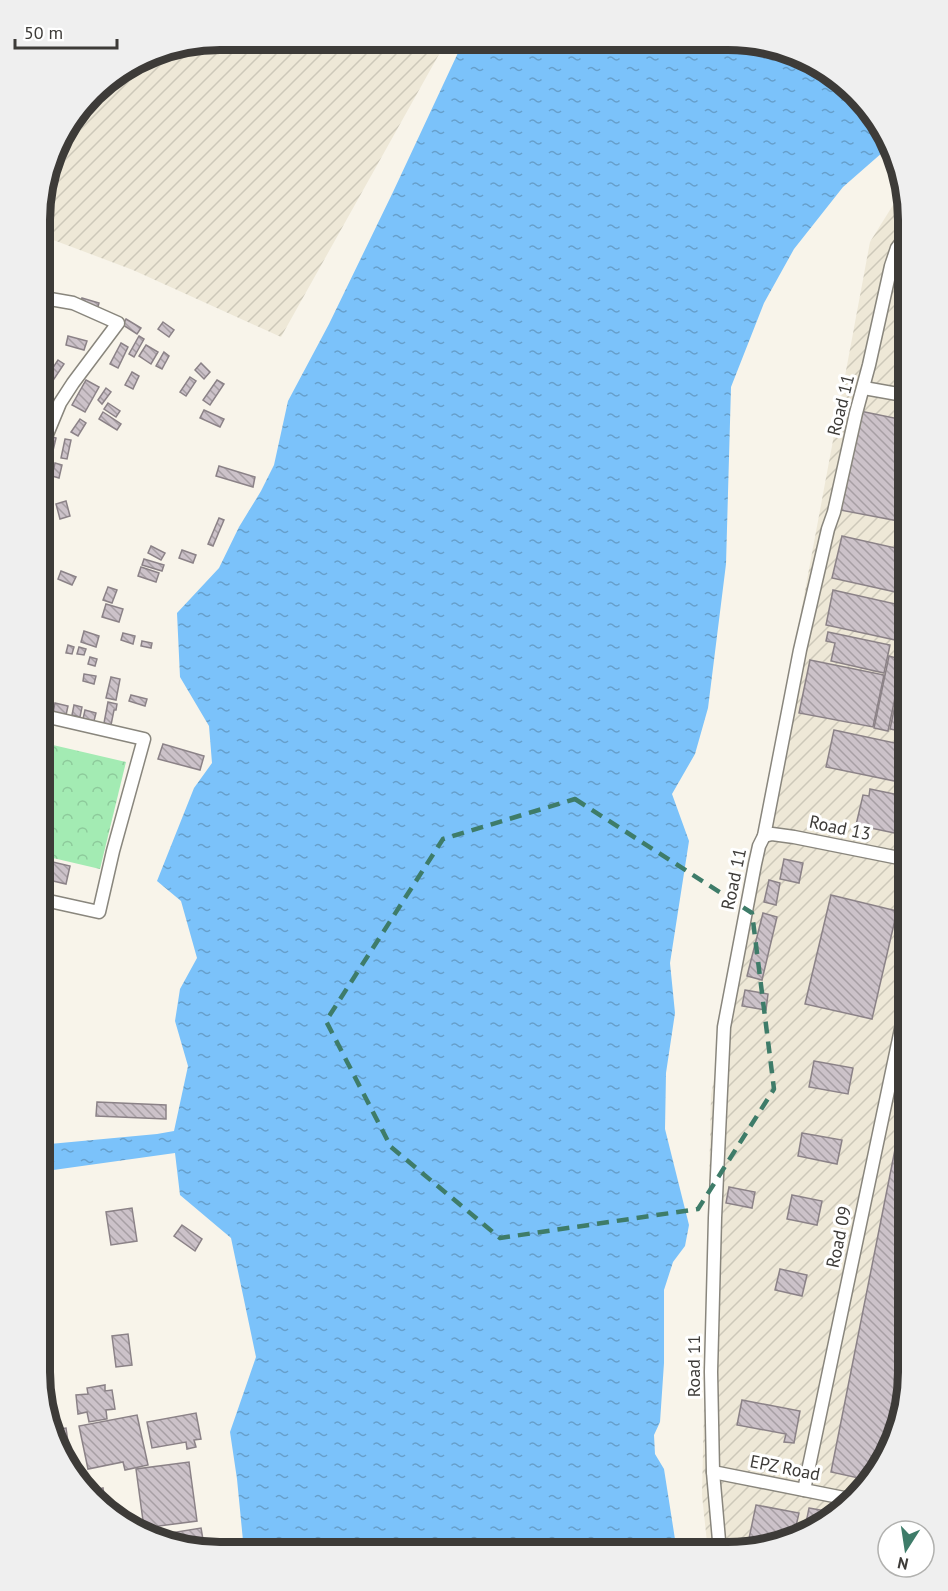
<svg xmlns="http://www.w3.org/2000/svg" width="948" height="1591" font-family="'PT Sans',sans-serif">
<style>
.industrial{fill:url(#industrial-furrows)}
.forest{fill:url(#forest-crowns)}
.water{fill:url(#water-ripples)}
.building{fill:url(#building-back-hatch);stroke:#8b8287;stroke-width:1.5}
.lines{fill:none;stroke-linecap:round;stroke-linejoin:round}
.street-casing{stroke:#89867d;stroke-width:15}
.street{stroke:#fff;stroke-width:12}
.marked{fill:none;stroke:#3e7c69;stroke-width:4.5;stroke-dasharray:12 8;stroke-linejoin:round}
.labels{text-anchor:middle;stroke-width:6;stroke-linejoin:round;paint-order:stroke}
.street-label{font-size:18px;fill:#3d3b38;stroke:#fff}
.rim{fill:none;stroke:#3d3b38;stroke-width:8}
</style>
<defs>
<pattern id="industrial-furrows" width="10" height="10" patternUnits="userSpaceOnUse" patternTransform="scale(1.5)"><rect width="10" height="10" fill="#eee8d7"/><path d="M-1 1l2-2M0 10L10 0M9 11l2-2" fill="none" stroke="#cdc8b9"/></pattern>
<pattern id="forest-crowns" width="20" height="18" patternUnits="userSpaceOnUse" patternTransform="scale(1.5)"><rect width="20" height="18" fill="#a3ebb3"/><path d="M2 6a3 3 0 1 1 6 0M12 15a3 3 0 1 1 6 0" fill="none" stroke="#8dca9b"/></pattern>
<pattern id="water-ripples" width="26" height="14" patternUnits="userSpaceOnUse" patternTransform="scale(1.5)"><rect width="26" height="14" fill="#7bc2fa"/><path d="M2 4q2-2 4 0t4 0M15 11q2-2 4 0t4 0" fill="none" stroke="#669fcb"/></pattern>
<pattern id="building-back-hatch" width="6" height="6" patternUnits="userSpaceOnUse" patternTransform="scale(1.5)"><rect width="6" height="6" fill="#ccc2c9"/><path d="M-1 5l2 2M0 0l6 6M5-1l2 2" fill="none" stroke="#a79fa4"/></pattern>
</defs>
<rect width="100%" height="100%" fill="#f8f4ea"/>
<g class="industrial">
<path d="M 219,39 L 447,40 L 281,337 L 133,270 L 40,235 L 41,196 L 58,139 L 100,84 L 151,53 Z"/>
<path d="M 903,189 L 909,219 L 909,1384 L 899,1430 L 872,1481 L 797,1538 L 729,1552 L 708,1552 L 702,1495 L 711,1095 L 870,242 Z"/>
</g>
<path class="forest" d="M 40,742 L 126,762 L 100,869 L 40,855 Z"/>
<path class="water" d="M 464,40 L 753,41 L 839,76 L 891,145 L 843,187 L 794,249 L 764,303 L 731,387 L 726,564 L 708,708 L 695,754 L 672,794 L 689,841 L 670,963 L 675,1013 L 666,1073 L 665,1129 L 689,1225 L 685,1246 L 673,1262 L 664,1290 L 664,1363 L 660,1422 L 654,1435 L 655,1454 L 664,1469 L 677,1552 L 244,1551 L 237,1479 L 230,1432 L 256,1357 L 231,1238 L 180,1195 L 175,1153 L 39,1172 L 39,1145 L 157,1134 L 174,1131 L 188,1066 L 175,1021 L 180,989 L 197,958 L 181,901 L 157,881 L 194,788 L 212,763 L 209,726 L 180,677 L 177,613 L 219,568 L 239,527 L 261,491 L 274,465 L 288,401 L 329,324 L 393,192 Z"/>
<g class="building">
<path d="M 40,237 L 48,239 L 43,260 L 40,259 Z"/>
<path d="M 82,298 L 99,303 L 97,310 L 80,305 Z"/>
<path d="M 126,319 L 141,328 L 137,334 L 123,325 Z"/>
<path d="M 163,322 L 174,330 L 169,337 L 158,329 Z"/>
<path d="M 68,336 L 87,341 L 84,350 L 66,345 Z"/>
<path d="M 139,336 L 144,339 L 134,357 L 129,354 Z"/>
<path d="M 40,338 L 46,340 L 40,354 Z"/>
<path d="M 121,343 L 128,347 L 118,368 L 110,364 Z"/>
<path d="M 146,345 L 158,352 L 151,364 L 139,356 Z"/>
<path d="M 164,352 L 169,356 L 162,369 L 156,366 Z"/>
<path d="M 58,360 L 64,364 L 50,385 L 44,381 Z"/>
<path d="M 201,363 L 210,372 L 204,379 L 195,370 Z"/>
<path d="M 40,367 L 46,369 L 42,386 L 40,386 Z"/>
<path d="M 132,372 L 139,376 L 133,389 L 125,385 Z"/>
<path d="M 190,377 L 196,381 L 186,396 L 180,392 Z"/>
<path d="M 86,380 L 99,387 L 85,412 L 72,405 Z"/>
<path d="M 217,380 L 224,384 L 210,405 L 203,400 Z"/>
<path d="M 106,388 L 111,392 L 102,404 L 98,400 Z"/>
<path d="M 108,403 L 120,411 L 116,417 L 104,409 Z"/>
<path d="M 204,410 L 224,419 L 220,427 L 200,418 Z"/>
<path d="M 860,411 L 909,421 L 909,523 L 840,510 Z"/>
<path d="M 103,412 L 121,424 L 117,430 L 99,419 Z"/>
<path d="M 80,419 L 86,423 L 78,436 L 71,432 Z"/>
<path d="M 49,436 L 56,438 L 51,459 L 44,457 Z"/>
<path d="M 65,439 L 71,440 L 67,459 L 61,458 Z"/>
<path d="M 41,461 L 49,464 L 43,482 L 40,481 Z"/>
<path d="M 55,463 L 62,465 L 59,478 L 52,476 Z"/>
<path d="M 219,466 L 255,477 L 253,487 L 216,476 Z"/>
<path d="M 66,501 L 70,516 L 60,519 L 56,504 Z"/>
<path d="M 40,512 L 51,515 L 48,526 L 40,524 Z"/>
<path d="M 219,518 L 224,520 L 213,546 L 208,544 Z"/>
<path d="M 842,536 L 909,551 L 909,595 L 832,578 Z"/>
<path d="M 151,546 L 165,553 L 161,560 L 148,553 Z"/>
<path d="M 182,550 L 196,555 L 193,563 L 179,558 Z"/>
<path d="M 144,559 L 164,565 L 162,571 L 142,565 Z"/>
<path d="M 141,567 L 159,573 L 156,582 L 138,576 Z"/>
<path d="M 61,571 L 76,577 L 72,585 L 58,579 Z"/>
<path d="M 108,587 L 117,590 L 112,603 L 103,600 Z"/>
<path d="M 833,590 L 909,607 L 909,643 L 826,625 Z"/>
<path d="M 106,604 L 123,609 L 119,622 L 102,617 Z"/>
<path d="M 84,631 L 99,636 L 96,647 L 81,642 Z"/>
<path d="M 828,632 L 890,645 L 884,673 L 831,661 L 835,643 L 826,641 Z"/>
<path d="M 123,633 L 135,636 L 133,644 L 121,640 Z"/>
<path d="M 142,641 L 152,643 L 151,648 L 141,646 Z"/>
<path d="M 68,645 L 74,647 L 72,654 L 66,653 Z"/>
<path d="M 79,647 L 86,649 L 84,655 L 77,654 Z"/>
<path d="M 889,656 L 903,660 L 888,731 L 874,728 Z"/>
<path d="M 90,657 L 97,659 L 95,666 L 88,664 Z"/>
<path d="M 905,658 L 909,658 L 909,733 L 890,729 Z"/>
<path d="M 810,660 L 884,675 L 873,727 L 799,713 Z"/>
<path d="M 84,674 L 96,676 L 94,684 L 83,681 Z"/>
<path d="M 111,677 L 120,679 L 116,700 L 106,698 Z"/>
<path d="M 131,695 L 147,699 L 145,706 L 129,701 Z"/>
<path d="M 40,702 L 49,704 L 48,711 L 40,709 Z"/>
<path d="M 108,702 L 117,704 L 116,710 L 114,710 L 111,725 L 104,723 Z"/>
<path d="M 55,703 L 68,706 L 66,715 L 53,712 Z"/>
<path d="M 74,705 L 82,707 L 80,717 L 72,715 Z"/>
<path d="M 85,710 L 96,713 L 94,721 L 83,719 Z"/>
<path d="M 834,730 L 909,746 L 909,784 L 826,767 Z"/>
<path d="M 163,744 L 204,756 L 200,770 L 158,759 Z"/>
<path d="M 870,789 L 909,797 L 909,836 L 856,825 L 863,795 L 869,796 Z"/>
<path d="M 40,859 L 70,866 L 66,884 L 40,878 Z"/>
<path d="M 784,859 L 803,863 L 799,883 L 780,879 Z"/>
<path d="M 769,880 L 780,883 L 776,905 L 764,902 Z"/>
<path d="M 831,895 L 897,911 L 872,1019 L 805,1004 Z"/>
<path d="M 763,913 L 777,917 L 762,980 L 747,976 Z"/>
<path d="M 745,990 L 768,994 L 766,1010 L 742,1006 Z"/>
<path d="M 814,1061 L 853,1068 L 848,1094 L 809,1087 Z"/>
<path d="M 909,1079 L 909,1384 L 899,1430 L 872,1481 L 831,1472 Z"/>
<path d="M 97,1102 L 166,1105 L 166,1119 L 96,1116 Z"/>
<path d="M 802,1133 L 842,1140 L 837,1164 L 798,1156 Z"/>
<path d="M 729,1187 L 755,1192 L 752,1208 L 726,1203 Z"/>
<path d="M 792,1195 L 822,1201 L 817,1225 L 787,1219 Z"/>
<path d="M 132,1208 L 137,1241 L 111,1245 L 106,1212 Z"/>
<path d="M 182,1225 L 202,1239 L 195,1251 L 174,1236 Z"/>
<path d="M 780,1269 L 807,1275 L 802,1296 L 775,1290 Z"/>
<path d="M 128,1334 L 132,1365 L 116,1367 L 112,1336 Z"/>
<path d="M 39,1338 L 54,1423 L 49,1424 L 39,1372 Z"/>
<path d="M 105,1385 L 105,1391 L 112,1390 L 115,1409 L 106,1410 L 107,1419 L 89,1422 L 87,1412 L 78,1414 L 76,1395 L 88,1394 L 87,1388 Z"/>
<path d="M 742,1400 L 800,1411 L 794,1443 L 784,1442 L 786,1434 L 737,1425 Z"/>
<path d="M 196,1413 L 201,1439 L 194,1440 L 196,1447 L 187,1449 L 186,1442 L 152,1448 L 147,1422 Z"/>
<path d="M 137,1415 L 148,1465 L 125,1470 L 123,1462 L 88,1469 L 79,1426 Z"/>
<path d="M 66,1428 L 69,1449 L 60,1451 L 53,1440 L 51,1430 Z"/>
<path d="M 189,1462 L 197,1521 L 144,1528 L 136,1469 Z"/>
<path d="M 103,1488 L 107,1512 L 91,1491 Z"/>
<path d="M 756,1505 L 799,1513 L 793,1539 L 747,1548 Z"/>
<path d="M 809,1508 L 831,1512 L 804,1533 Z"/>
<path d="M 201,1528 L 205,1551 L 196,1550 L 158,1535 Z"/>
</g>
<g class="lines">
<defs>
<g id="street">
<path d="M 864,388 L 909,396"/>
<path d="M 40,451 L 60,403 L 73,383 L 118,323 L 73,303 L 50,299 L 40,302"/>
<path d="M 764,836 L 772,834 L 794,837 L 909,860"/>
<path d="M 40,899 L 99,912 L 113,851 L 144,739 L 40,715"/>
<path d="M 713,1472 L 849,1499"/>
<path d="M 804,1490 L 909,991"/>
<path d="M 720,1552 L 713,1472 L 711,1372 L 715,1218 L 724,1027 L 755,864 L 759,846 L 764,836 L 800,650 L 828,529 L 834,512 L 856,413 L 869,365 L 891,266 L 897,248 L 909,232"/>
</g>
</defs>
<use href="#street" class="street-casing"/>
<use href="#street" class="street"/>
</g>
<path class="marked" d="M 575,799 L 752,913 L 774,1089 L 698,1209 L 500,1238 L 391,1147 L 326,1021 L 443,839 Z"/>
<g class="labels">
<g class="street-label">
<text transform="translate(841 405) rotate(-76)" y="6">Road 11</text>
<text transform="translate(840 828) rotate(12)" y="6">Road 13</text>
<text transform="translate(734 879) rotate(-78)" y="6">Road 11</text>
<text transform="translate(839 1237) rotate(-78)" y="6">Road 09</text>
<text transform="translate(694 1366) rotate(-90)" y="6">Road 11</text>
<text transform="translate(785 1468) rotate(11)" y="6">EPZ Road</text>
</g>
</g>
<path d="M0 0H948V1591H0ZM220 50H728A170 170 0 0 1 898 220V1372A170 170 0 0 1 728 1542H220A170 170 0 0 1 50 1372V220A170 170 0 0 1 220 50Z" fill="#efefef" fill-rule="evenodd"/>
<path class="rim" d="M220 50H728A170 170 0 0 1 898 220V1372A170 170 0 0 1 728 1542H220A170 170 0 0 1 50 1372V220A170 170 0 0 1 220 50Z"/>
<g transform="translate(906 1549) rotate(192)"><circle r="28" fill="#ffffff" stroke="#b1b1af" stroke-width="1.5"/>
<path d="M0-4.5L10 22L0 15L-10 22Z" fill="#3e7c69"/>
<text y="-9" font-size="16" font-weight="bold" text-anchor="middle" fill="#3d3b38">N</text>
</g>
<path d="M15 39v9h102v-9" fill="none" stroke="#3d3b38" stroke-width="3"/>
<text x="24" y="39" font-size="18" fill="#3d3b38" stroke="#ffffff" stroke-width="4.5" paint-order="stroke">50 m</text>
</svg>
